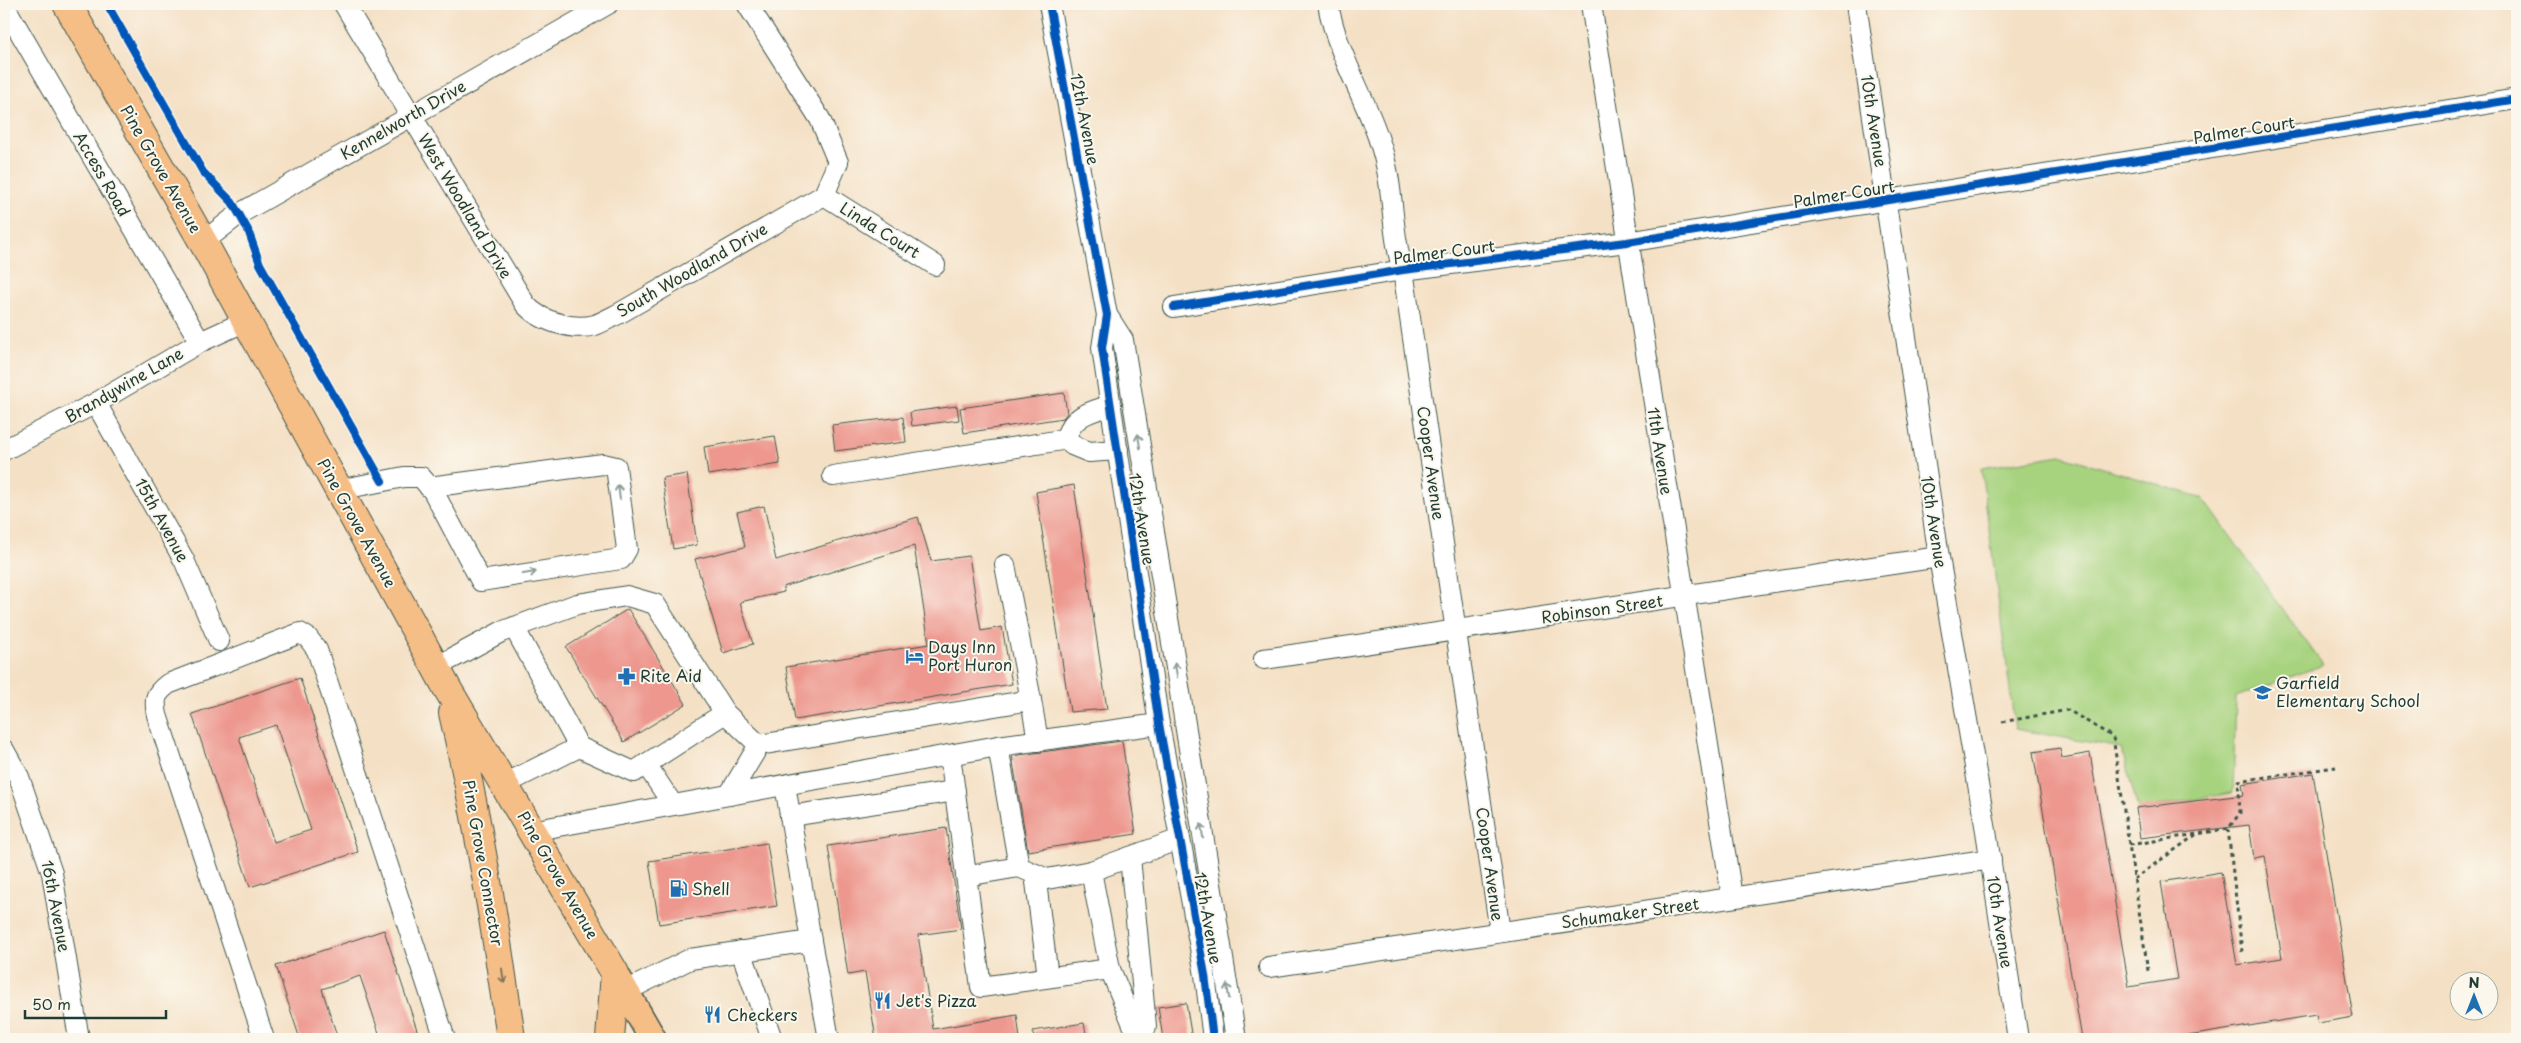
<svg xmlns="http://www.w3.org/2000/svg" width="2521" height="1043" font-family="'Playpen Sans',sans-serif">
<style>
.green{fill:#a7d37f;stroke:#63885a}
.building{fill:#ed978e;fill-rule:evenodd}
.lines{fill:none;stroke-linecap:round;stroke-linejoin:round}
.minor-casing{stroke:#3f554a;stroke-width:22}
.major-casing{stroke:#3f554a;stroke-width:29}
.highway-casing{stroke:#3f554a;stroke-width:30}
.path{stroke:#3f554a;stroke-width:3;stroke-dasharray:4 4;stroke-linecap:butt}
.minor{stroke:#fff;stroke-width:20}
.major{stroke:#f6be87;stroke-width:26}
.highway{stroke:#f6be87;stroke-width:28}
.cycleway-casing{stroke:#fbf7ec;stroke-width:11}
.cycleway{stroke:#0057b8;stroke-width:8}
.oneway{stroke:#8f9e9a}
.oneway2{stroke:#807759}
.labels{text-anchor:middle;stroke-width:4;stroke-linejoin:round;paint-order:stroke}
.street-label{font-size:16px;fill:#1f3d34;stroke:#fbf7ec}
.poi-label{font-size:16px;fill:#1f3d34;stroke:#fbf7ec;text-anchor:start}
</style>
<rect width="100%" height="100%" fill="#fbf7ec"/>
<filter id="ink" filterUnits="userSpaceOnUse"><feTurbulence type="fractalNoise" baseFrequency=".02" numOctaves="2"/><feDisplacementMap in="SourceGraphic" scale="10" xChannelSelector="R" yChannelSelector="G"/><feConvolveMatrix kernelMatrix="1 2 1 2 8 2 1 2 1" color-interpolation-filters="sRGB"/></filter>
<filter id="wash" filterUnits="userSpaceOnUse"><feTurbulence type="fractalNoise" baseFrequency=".0096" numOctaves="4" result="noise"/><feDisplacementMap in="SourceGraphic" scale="20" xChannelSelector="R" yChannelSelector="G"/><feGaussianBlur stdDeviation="1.12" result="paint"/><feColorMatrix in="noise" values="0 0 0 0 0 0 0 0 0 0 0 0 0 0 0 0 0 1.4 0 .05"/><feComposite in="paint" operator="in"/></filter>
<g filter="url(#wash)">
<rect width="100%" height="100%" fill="#f4e0c5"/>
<path class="green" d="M 2060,455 L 2203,498 L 2323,665 L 2236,697 L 2233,793 L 2138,809 L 2121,748 L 2015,729 L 1981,468 Z"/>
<g id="blocks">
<g class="building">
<path d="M 1064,393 L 1067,413 L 1063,418 L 964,433 L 960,408 Z"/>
<path d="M 957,406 L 959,420 L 912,426 L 910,412 Z"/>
<path d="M 903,417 L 906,442 L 835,451 L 832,425 Z"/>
<path d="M 775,436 L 780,464 L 708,475 L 704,447 Z"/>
<path d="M 687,474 L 697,545 L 673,549 L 662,478 Z"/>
<path d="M 1074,485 L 1107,709 L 1070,712 L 1036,492 Z"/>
<path d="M 764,506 L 776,560 L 918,517 L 931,561 L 969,556 L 981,631 L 1002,627 L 1012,684 L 795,720 L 786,667 L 929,644 L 914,546 L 783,587 L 784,592 L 740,602 L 753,644 L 723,653 L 695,559 L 745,547 L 737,512 Z"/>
<path d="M 628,609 L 686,704 L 624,742 L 566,647 Z"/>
<path d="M 300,678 L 358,852 L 250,887 L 192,714 ZM 276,725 L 311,830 L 274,842 L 239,737 Z"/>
<path d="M 1122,741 L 1136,834 L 1028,851 L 1012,756 Z"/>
<path d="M 2060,748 L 2062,758 L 2090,753 L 2129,987 L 2177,979 L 2161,882 L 2221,872 L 2237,965 L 2282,958 L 2265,856 L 2254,858 L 2249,825 L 2140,838 L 2136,808 L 2244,795 L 2242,784 L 2313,773 L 2353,1017 L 2318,1023 L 2316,1015 L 2170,1039 L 2082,1039 L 2033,752 Z"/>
<path d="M 946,828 L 961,929 L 918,935 L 933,1029 L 1017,1015 L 1020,1039 L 876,1039 L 865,972 L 848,975 L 828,846 Z"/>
<path d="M 767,843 L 777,906 L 659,924 L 649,861 Z"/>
<path d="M 384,930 L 420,1039 L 381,1039 L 360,976 L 322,989 L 338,1039 L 300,1039 L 276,966 Z"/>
<path d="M 1186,1003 L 1192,1039 L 1163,1039 L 1158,1007 Z"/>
<path d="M 1084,1023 L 1087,1039 L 1034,1039 L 1033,1031 Z"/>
</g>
</g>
</g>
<g filter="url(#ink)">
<use href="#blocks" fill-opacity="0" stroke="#3f554a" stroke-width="1"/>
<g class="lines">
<defs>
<g id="minor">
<path d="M 344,4 L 525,304 C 539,321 573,331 595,325 C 603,322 612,317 620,313 L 824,195 L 838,162 L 820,119 L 747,4"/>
<path d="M 1049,4 L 1107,315 L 1102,348 L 1159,724 L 1205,975 L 1213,1039"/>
<path d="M 1328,4 C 1338,61 1374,109 1386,165 C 1394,200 1392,236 1403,270 L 1500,932"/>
<path d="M 1591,4 L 1732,897"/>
<path d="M 1856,4 L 1939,557 L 1986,831 L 2018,1039"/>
<path d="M 4,5 L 200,342"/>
<path d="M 824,195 L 935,265"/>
<path d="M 203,242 L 239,214 L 608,4"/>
<path d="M 1174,307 L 1403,270 L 1627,242 L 2517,99"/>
<path d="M 1107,315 L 1123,340 L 1236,1039"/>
<path d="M 96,403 L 184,560 L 219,641"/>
<path d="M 1111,405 C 1090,412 1075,414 1066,436 L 1072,445 L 1089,452 L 1118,450"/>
<path d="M 4,450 L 96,403 L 200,342 L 246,321"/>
<path d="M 833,476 L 1068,439"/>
<path d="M 338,490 L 404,477 L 421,477 L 433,491 L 481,581 L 621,559 L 627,549 L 616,467 L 603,464 L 429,487"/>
<path d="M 1005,565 L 1031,700"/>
<path d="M 1264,659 L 1939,557"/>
<path d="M 436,667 L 501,632 L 577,604 L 627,596 L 655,604 L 725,713 L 634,772 L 579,747 L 514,627"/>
<path d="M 725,713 L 759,745 L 1031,700 L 1038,741"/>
<path d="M 998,746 L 1019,867 L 1047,879 L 1091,871 L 1110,969 L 1139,1039"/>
<path d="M 4,750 L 19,777 L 52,873 L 79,1039"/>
<path d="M 950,755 L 981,987 L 1110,969"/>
<path d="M 646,764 L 673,805"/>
<path d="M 505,784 L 579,747"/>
<path d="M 729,795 L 759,745"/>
<path d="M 790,816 L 955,791"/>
<path d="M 531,831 L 998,746 L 1159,724"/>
<path d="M 1130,857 L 1146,1026 L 1142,1039"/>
<path d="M 1091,871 L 1180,839"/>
<path d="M 1035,874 L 1048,977"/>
<path d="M 966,876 L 1019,867"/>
<path d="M 811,941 L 829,1039"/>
<path d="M 741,951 L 772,1039"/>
<path d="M 1269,967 L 1991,859"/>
<path d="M 626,991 L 690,959 L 811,941 L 785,785"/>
<path d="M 264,1039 L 157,715 C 154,699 155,694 168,684 L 300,633 L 308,638 L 317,650 L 445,1039"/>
</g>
<path id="major" d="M 615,973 L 653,1039"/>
<g id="highway">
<path d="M 67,4 L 203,242 L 447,688 L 615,973 L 610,1039"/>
<path d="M 453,713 C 479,823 496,928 511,1039"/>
</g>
</defs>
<use href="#minor" class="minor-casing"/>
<use href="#major" class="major-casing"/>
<use href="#highway" class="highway-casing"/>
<g class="path">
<path d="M 2002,722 L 2068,710 L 2113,737 L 2148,971"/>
<path d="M 2228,829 L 2242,952"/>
<path d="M 2129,845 L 2228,829 L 2240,813 L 2238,781 L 2336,767"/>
<path d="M 2134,879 L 2197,834"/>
</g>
<use href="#minor" class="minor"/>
<use href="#major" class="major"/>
<use href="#highway" class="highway"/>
<defs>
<g id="cycleway">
<path d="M 107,4 L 203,172 L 232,202 L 239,214 L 248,230 L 260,264 L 382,481"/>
<path d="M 1049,4 L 1107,315 L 1102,348 L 1159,724 L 1205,975 L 1213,1039"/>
<path d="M 1174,307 L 1403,270 L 1627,242 L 2517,99"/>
</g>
</defs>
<use href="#cycleway" class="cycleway-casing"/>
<use href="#cycleway" class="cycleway"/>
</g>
<defs><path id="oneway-shaft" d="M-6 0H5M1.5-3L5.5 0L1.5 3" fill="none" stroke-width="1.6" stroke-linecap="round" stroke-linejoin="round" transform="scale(1.25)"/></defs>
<g class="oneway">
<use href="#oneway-shaft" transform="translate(1139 441) rotate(-99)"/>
<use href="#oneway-shaft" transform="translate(619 492) rotate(-97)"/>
<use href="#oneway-shaft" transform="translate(529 573) rotate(-9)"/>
<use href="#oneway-shaft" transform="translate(1176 670) rotate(-99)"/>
<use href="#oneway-shaft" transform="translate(1202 831) rotate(-99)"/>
<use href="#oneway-shaft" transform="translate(1228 991) rotate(-99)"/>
</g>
<use class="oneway2" href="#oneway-shaft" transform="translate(503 976) rotate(82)"/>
</g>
<defs>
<symbol id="hotel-bare" viewBox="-9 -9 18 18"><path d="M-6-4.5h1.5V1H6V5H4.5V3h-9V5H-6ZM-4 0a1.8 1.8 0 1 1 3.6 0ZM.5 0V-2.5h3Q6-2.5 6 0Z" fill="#1f6fb2" stroke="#fbf7ec" stroke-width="2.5" paint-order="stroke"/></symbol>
<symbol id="pharmacy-bare" viewBox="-9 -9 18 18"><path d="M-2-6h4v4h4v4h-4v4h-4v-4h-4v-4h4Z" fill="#1f6fb2" stroke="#fbf7ec" stroke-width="2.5" paint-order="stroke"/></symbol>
<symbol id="school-bare" viewBox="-9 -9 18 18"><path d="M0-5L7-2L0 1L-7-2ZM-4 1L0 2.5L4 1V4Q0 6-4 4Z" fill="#1f6fb2" stroke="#fbf7ec" stroke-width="2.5" paint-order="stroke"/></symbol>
<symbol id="fuel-bare" viewBox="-9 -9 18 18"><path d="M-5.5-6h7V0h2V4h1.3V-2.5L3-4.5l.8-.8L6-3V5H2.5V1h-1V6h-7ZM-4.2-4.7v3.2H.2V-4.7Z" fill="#1f6fb2" stroke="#fbf7ec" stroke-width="2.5" paint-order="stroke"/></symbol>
<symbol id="restaurant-bare" viewBox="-9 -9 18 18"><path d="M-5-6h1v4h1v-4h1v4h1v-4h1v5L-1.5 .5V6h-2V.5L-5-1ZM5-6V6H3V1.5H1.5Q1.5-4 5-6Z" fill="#1f6fb2" stroke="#fbf7ec" stroke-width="2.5" paint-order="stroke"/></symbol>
</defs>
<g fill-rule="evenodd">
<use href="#hotel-bare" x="902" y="644" width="25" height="25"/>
<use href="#pharmacy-bare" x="614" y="664" width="25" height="25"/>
<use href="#school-bare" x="2250" y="680" width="25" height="25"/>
<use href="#fuel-bare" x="666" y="876" width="25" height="25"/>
<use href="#restaurant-bare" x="870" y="988" width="25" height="25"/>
<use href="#restaurant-bare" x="700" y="1002" width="25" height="25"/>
</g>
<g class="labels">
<g class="street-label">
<text transform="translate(1085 119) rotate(79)" y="6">12th Avenue</text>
<text transform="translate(403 120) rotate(-30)" y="6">Kennelworth Drive</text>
<text transform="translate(1874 121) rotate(81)" y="6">10th Avenue</text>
<text transform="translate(2244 130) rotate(-9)" y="6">Palmer Court</text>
<text transform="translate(161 169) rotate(60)" y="6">Pine Grove Avenue</text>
<text transform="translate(102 174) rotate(60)" y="6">Access Road</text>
<text transform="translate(1844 194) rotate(-9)" y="6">Palmer Court</text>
<text transform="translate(465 206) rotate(59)" y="6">West Woodland Drive</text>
<text transform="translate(880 230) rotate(32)" y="6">Linda Court</text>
<text transform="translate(1444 252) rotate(-7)" y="6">Palmer Court</text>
<text transform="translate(692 270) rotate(-30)" y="6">South Woodland Drive</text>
<text transform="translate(124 385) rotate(-30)" y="6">Brandywine Lane</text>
<text transform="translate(1660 451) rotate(81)" y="6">11th Avenue</text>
<text transform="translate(1431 463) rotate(82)" y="6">Cooper Avenue</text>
<text transform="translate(1142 519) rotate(81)" y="6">12th Avenue</text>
<text transform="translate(162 520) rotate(61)" y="6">15th Avenue</text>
<text transform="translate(1934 522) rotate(81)" y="6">10th Avenue</text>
<text transform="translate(357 523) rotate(61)" y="6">Pine Grove Avenue</text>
<text transform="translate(1602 609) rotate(-8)" y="6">Robinson Street</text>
<text transform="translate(483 863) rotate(80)" y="6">Pine Grove Connector</text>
<text transform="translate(1490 864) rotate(82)" y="6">Cooper Avenue</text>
<text transform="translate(558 875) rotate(60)" y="6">Pine Grove Avenue</text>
<text transform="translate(56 906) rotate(79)" y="6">16th Avenue</text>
<text transform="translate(1630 913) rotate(-8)" y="6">Schumaker Street</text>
<text transform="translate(1208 918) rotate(80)" y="6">12th Avenue</text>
<text transform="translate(2000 922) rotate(81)" y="6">10th Avenue</text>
</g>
<g class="poi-label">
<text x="928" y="653">Days Inn<tspan x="928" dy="18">Port Huron</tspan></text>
<text x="640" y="682">Rite Aid</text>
<text x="2276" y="689">Garfield<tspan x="2276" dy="18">Elementary School</tspan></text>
<text x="692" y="895">Shell</text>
<text x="896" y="1007">Jet's Pizza</text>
<text x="727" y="1021">Checkers</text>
</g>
</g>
<rect width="2521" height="1043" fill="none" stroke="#fbf7ec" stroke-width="20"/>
<g transform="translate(2474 996)"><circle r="24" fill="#fbf7ec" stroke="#a3ada2"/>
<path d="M0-4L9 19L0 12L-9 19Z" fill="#1f6fb2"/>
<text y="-8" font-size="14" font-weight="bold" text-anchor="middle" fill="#1f3d34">N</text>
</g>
<path d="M25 1010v8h141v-8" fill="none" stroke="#1f3d34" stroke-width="2.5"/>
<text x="32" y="1010" font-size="15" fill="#1f3d34" stroke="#fbf7ec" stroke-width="4" paint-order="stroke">50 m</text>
</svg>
